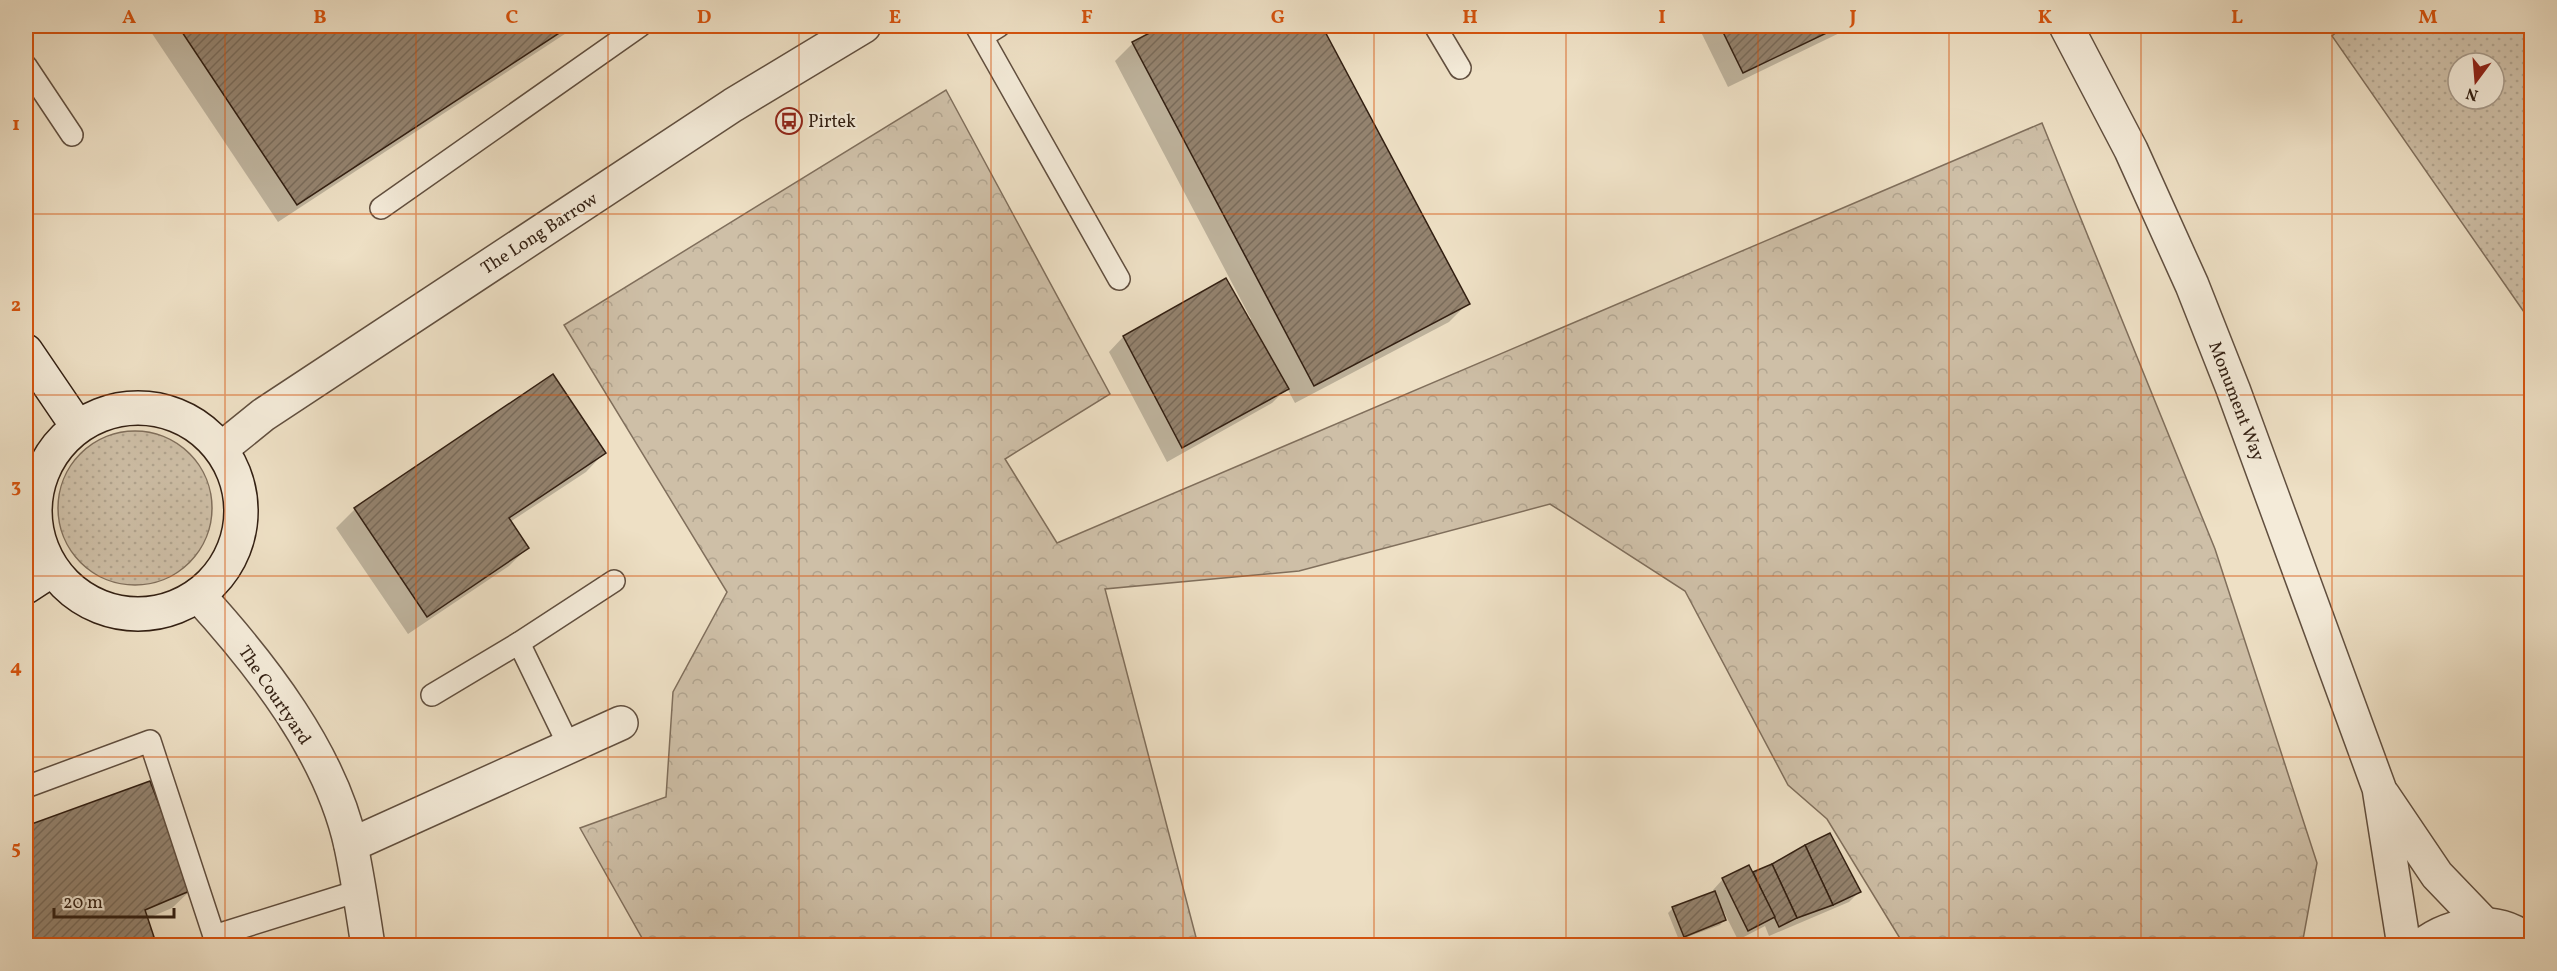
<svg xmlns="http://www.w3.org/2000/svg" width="2557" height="971" font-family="Vollkorn,serif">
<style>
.grass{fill:url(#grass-dots);stroke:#806f5c;stroke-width:1.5;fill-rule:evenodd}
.forest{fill:url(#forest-crowns);stroke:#806f5c;stroke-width:1.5}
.shadow{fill:#0003}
.building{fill:url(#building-hatch);stroke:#321f12;stroke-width:1.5}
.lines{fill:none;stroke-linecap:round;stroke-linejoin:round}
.lane-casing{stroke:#614f3f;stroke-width:24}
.street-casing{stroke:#614f3f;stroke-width:36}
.secondary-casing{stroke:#321f12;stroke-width:36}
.lane{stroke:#f4ebd9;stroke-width:21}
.street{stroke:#f4ebd9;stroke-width:33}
.secondary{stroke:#f4ebd9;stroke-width:33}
.grid{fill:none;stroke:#d6530d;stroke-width:1.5;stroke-opacity:0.55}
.labels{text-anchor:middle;stroke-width:4.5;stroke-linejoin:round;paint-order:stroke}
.poi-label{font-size:18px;fill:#321f12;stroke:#f4ebd9;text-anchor:start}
.street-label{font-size:18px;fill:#321f12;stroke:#f4ebd9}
.neatline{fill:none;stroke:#d6530d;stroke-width:2}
.grid-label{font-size:20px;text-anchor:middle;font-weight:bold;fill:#d6530d}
</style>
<defs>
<pattern id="grass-dots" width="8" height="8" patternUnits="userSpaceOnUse" patternTransform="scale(1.5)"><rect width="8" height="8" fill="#cebfa7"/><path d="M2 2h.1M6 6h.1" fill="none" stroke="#b1a48f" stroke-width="1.8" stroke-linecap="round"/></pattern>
<pattern id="forest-crowns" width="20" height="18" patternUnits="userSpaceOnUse" patternTransform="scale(1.5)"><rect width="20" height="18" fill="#cebfa7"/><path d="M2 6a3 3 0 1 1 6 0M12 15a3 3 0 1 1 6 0" fill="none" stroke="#b1a48f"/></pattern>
<pattern id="building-hatch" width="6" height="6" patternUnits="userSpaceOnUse" patternTransform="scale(1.5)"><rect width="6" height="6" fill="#94836f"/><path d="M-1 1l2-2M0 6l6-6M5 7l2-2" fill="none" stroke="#796b5a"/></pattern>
</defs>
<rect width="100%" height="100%" fill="#eee0c5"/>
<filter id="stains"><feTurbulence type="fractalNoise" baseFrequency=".00333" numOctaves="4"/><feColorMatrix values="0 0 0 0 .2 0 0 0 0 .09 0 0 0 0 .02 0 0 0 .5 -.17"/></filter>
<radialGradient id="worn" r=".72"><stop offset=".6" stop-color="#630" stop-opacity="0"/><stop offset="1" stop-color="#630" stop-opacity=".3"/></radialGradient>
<g class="grass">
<path d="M 2344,26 L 2531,26 L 2531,322 L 2332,36 ZM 2458,63 L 2494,63 L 2494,99 L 2458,99 Z"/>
<circle cx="135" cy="508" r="77"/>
</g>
<path class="forest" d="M 946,90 L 1110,394 L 1005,459 L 1057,543 L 2042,123 L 2215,549 L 2317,863 L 2302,945 L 1904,945 L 1827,819 L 1788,785 L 1685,591 L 1550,504 L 1299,571 L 1105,589 L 1198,945 L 646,945 L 580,828 L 666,797 L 673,692 L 727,592 L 564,325 Z"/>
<g class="shadow">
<path d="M 147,26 L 577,26 L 278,222 Z"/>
<path d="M 1166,26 L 1321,26 L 1468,303 L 1449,322 L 1295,403 L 1287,388 L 1272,403 L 1167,462 L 1109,352 L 1123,337 L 1226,280 L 1248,320 L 1251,319 L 1115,61 L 1133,43 Z"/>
<path d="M 1698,26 L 1854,26 L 1728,87 Z"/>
<path d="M 553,376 L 604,453 L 586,472 L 510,522 L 527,548 L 509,566 L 408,634 L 336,528 L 355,509 Z"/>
<path d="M 149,783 L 191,890 L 172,908 L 146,919 L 156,946 L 26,946 L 26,828 Z"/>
<path d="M 1830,835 L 1859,892 L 1849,902 L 1769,936 L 1765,926 L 1738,940 L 1724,912 L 1722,913 L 1724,920 L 1720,925 L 1679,940 L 1668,913 L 1673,908 L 1714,892 L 1713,890 L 1723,879 L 1752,874 Z"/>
</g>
<g class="building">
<path d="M 178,26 L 570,26 L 297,205 Z"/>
<path d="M 1163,26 L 1322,26 L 1470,304 L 1314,386 L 1132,42 Z"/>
<path d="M 1720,26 L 1841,26 L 1743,73 Z"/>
<path d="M 1226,278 L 1289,389 L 1182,448 L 1123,336 Z"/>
<path d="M 553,374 L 606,453 L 509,518 L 529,548 L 427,617 L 354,508 Z"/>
<path d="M 150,781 L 192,890 L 145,910 L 157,946 L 26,946 L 26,826 Z"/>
<path d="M 1830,833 L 1861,892 L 1833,905 L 1805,845 Z"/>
<path d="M 1805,845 L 1833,905 L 1797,918 L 1772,864 Z"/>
<path d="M 1772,864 L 1797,918 L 1779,927 L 1753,872 Z"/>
<path d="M 1749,865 L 1775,917 L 1748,931 L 1722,878 Z"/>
<path d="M 1715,891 L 1726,920 L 1684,937 L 1672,907 Z"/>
</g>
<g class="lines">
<defs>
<g id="lane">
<path d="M 976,26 L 1119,279"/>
<path d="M 1435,26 L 1460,68"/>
<path d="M 983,36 L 999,26"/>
<path d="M 26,66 L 72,135"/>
<path d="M 381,208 L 640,26"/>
<path d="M 519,643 L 614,581"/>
<path d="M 432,695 L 519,643 L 570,748"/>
<path d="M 26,787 L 150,741 L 214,936 L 358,891"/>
</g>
<g id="street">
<path d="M 2066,26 L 2131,150 L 2192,285 L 2233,389 L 2379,788 L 2404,946"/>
<path d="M 221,449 L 263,415 L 733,105 L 864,26"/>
<path d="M 198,595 C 261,664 331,753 351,846 C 358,879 363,913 368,946"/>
<path d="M 2383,795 L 2437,875 L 2485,925"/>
<path d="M 351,845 L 621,723"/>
<path d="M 2421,946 C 2452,922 2501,914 2532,945"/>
</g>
<g id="secondary">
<path d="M 26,351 L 77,426"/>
<circle cx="138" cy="511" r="103"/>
<path d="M 26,587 L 52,570"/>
</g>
</defs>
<use href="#lane" class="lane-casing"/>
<use href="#street" class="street-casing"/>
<use href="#secondary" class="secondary-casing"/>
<use href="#lane" class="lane"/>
<use href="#street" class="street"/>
<use href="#secondary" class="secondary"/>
</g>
<path class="grid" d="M 225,26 L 225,946M 416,26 L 416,946M 608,26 L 608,946M 799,26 L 799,946M 991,26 L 991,946M 1183,26 L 1183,946M 1374,26 L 1374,946M 1566,26 L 1566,946M 1758,26 L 1758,946M 1949,26 L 1949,946M 2141,26 L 2141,946M 2332,26 L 2332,946M 26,214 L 2532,214M 26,395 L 2532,395M 26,576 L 2532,576M 26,757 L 2532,757"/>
<defs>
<symbol id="bus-ring" viewBox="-11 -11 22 22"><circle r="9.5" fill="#f4ebd9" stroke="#8f2418" stroke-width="1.5"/><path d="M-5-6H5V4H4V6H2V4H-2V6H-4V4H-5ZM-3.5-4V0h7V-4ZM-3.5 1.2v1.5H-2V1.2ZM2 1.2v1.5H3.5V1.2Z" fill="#8f2418"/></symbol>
</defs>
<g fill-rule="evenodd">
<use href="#bus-ring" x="774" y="106" width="30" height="30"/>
</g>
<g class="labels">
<g class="poi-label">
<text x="808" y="127">Pirtek</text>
</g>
<g class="street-label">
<text transform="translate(539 233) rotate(-33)" y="6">The Long Barrow</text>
<text transform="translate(2237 401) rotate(69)" y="6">Monument Way</text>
<text transform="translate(275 695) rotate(56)" y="6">The Courtyard</text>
</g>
</g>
<rect width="2557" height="971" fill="none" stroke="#eee0c5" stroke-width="66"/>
<g transform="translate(2476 81) rotate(196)"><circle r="28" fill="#f4ebd9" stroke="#a69989" stroke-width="1.5"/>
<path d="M0-4.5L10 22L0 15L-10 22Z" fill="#8f2418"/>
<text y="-9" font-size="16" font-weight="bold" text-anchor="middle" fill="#321f12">N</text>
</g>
<path d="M54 908v9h120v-9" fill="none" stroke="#321f12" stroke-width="3"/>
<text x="63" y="908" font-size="18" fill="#321f12" stroke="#f4ebd9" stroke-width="4.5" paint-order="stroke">20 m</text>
<rect x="33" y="33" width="2491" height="905" class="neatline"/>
<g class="grid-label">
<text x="129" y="23">A</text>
<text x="320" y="23">B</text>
<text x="512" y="23">C</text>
<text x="704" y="23">D</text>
<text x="895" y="23">E</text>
<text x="1087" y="23">F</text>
<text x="1278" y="23">G</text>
<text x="1470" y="23">H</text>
<text x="1662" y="23">I</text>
<text x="1853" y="23">J</text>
<text x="2045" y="23">K</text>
<text x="2237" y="23">L</text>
<text x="2428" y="23">M</text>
<text x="16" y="130">1</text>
<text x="16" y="311">2</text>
<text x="16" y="492">3</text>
<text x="16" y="673">4</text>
<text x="16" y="854">5</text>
</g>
<rect width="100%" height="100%" filter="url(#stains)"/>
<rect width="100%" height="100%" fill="url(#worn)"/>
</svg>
